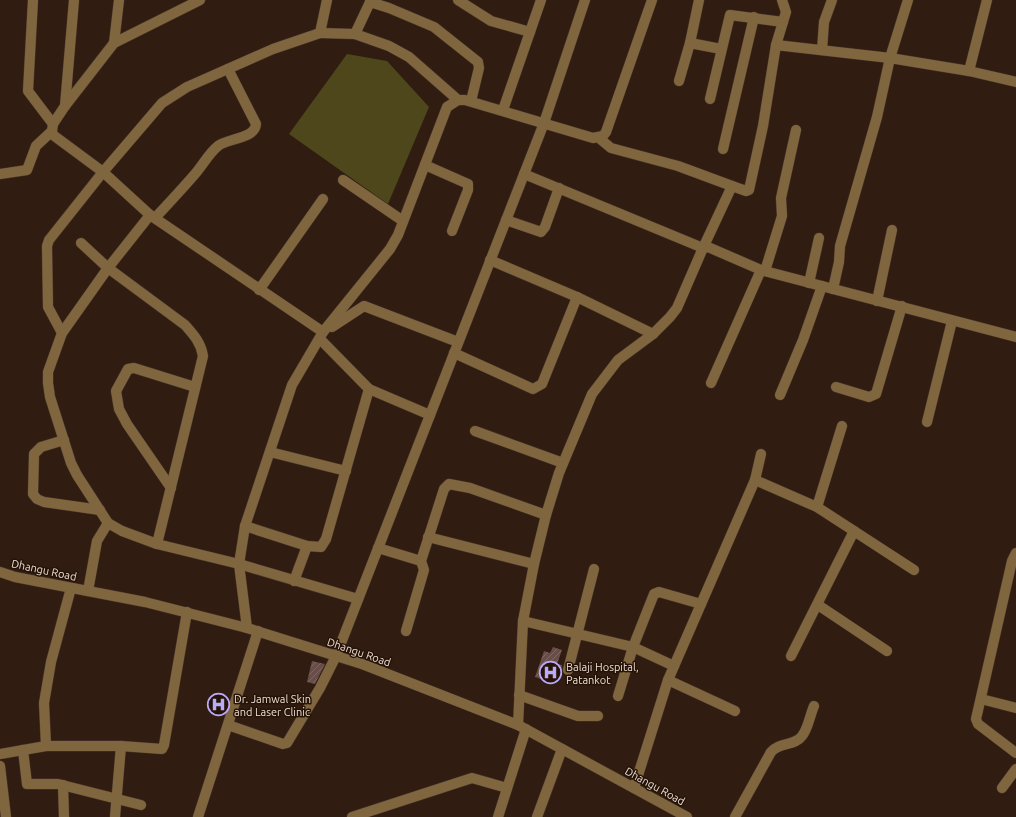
<svg xmlns="http://www.w3.org/2000/svg" width="1016" height="817" font-family="Ubuntu,sans-serif">
<style>
.green{fill:#4e471c}
.building{fill:url(#building-hatch)}
.lines{fill:none;stroke-linecap:round;stroke-linejoin:round}
.minor-casing{stroke:#4a372b;stroke-width:11}
.minor{stroke:#80663f;stroke-width:10}
.labels{text-anchor:middle;stroke-width:3;stroke-linejoin:round;paint-order:stroke}
.street-label{font-size:11px;fill:#ebddd4;stroke:#261307}
.poi-label{font-size:11px;fill:#ebddd4;stroke:#261307;text-anchor:start}
</style>
<defs>
<pattern id="building-hatch" width="6" height="6" patternUnits="userSpaceOnUse"><rect width="6" height="6" fill="#684d48"/><path d="M-1 1l2-2M0 6l6-6M5 7l2-2" fill="none" stroke="#7e6662"/></pattern>
</defs>
<rect width="100%" height="100%" fill="#301c10"/>
<path class="green" d="M 347,54 L 387,61 L 429,107 L 388,204 L 289,134 Z"/>
<g class="building">
<path d="M 553,647 L 562,650 L 557,664 L 562,665 L 560,678 L 553,676 L 551,682 L 535,677 L 544,651 L 550,653 Z"/>
<path d="M 312,661 L 325,664 L 315,684 L 307,682 Z"/>
<path d="M 216,695 L 227,699 L 223,710 L 212,706 Z"/>
</g>
<g class="lines">
<defs>
<g id="minor">
<path d="M 33,0 L 28,91 L 53,124"/>
<path d="M 200,0 L 114,43 L 65,106 L 53,124 L 52,131 L 53,135 L 103,172 L 150,215 L 323,332 L 292,385 L 245,526 L 239,564 L 247,628"/>
<path d="M 327,0 L 320,33 L 355,34 L 389,46 L 409,57 L 458,100"/>
<path d="M 458,0 L 491,21 L 530,32"/>
<path d="M 370,2 L 389,8 L 434,27 L 478,62 L 479,68 L 471,101"/>
<path d="M 355,34 L 371,0"/>
<path d="M 114,43 L 119,0"/>
<path d="M 690,43 L 721,49"/>
<path d="M 776,45 L 786,12 L 782,0"/>
<path d="M 822,50 L 824,22 L 832,0"/>
<path d="M 969,71 L 987,0"/>
<path d="M 679,81 L 690,43 L 699,0"/>
<path d="M 710,99 L 730,15 L 783,22"/>
<path d="M 65,106 L 74,0"/>
<path d="M 503,110 L 541,0"/>
<path d="M 599,138 L 611,148 L 678,166 L 732,186"/>
<path d="M 723,149 L 754,17"/>
<path d="M 425,165 L 468,184 L 468,190 L 452,231"/>
<path d="M 0,174 L 27,170 L 36,146 L 52,131"/>
<path d="M 524,174 L 703,248 L 732,186 L 746,191 L 749,190 L 763,126 L 776,45 L 890,58 L 969,71 L 1016,82"/>
<path d="M 343,180 L 403,221"/>
<path d="M 150,215 L 108,268 L 62,333 L 48,372 L 48,383 L 50,397 L 71,463 L 77,475 L 108,523 L 122,531 L 157,544 L 239,564 L 358,599"/>
<path d="M 155,218 C 168,204 182,189 195,174 C 203,165 209,153 218,146 C 228,138 255,139 256,124 L 228,69"/>
<path d="M 506,220 L 541,232 L 545,227 L 559,188"/>
<path d="M 81,243 L 108,268 L 185,325 C 194,335 201,343 203,356 L 157,544"/>
<path d="M 490,260 L 577,297 L 653,334"/>
<path d="M 765,271 L 782,216 L 781,198 L 796,130"/>
<path d="M 809,283 L 819,238"/>
<path d="M 833,289 L 839,262 L 840,246 L 877,117 L 890,58 L 908,0"/>
<path d="M 259,290 L 323,199"/>
<path d="M 877,301 L 892,230"/>
<path d="M 332,327 L 364,306 L 458,342"/>
<path d="M 323,332 L 390,249 L 398,235 L 447,107 L 458,100 L 465,100 L 593,138 L 603,136 L 606,132 L 652,0"/>
<path d="M 62,333 L 48,307 L 47,246 L 49,240 L 103,172 L 162,103 L 187,87 L 273,49 L 320,33"/>
<path d="M 320,339 L 369,389"/>
<path d="M 454,353 L 533,389 L 542,384 L 577,297"/>
<path d="M 711,383 L 761,270"/>
<path d="M 836,387 L 869,397 L 876,394 L 902,306"/>
<path d="M 780,395 L 803,340 L 822,286"/>
<path d="M 927,422 L 952,321"/>
<path d="M 475,431 L 563,463"/>
<path d="M 64,440 L 41,447 L 34,454 L 33,494 L 37,499 L 44,502 L 100,510"/>
<path d="M 270,452 L 346,471"/>
<path d="M 755,480 L 817,507 L 914,570"/>
<path d="M 171,488 L 127,424 L 119,409 L 116,391 L 128,369 L 134,368 L 195,387"/>
<path d="M 817,507 L 842,426"/>
<path d="M 245,526 L 307,546 L 321,547 L 326,539 L 369,389 L 430,415"/>
<path d="M 428,537 L 534,564"/>
<path d="M 378,548 L 421,561 L 444,489 L 449,484 L 470,488 L 546,515"/>
<path d="M 1016,553 L 1012,561 L 976,719 L 978,724 L 1016,753"/>
<path d="M 0,572 L 15,577 L 145,602 L 247,628 L 362,664 L 518,725 L 687,817"/>
<path d="M 294,581 L 307,546"/>
<path d="M 88,591 L 97,541 L 108,523"/>
<path d="M 818,605 L 887,651"/>
<path d="M 523,621 L 633,647 L 674,666"/>
<path d="M 406,631 L 424,570 L 421,561"/>
<path d="M 791,656 L 854,531"/>
<path d="M 568,670 L 594,569"/>
<path d="M 668,680 L 735,711"/>
<path d="M 519,695 L 578,716 L 598,716"/>
<path d="M 618,696 L 633,647 L 654,594 L 659,592 L 701,604"/>
<path d="M 981,699 L 1016,708"/>
<path d="M 228,725 L 283,744 L 287,743 L 320,688 L 336,656 L 544,123 L 585,0"/>
<path d="M 518,725 L 523,621 L 534,564 L 546,515 L 559,473 L 592,394 L 618,360 L 653,334 L 670,317 L 677,308 L 703,248 L 708,247 L 761,270 L 1016,337"/>
<path d="M 46,746 L 44,703 L 51,662 L 71,588"/>
<path d="M 23,750 L 27,784 L 58,784 L 141,805"/>
<path d="M 0,754 L 46,746 L 121,746 L 162,749 L 164,745 L 187,612"/>
<path d="M 0,766 L 6,817"/>
<path d="M 63,785 L 64,817"/>
<path d="M 634,788 L 668,680 L 755,480 L 761,454"/>
<path d="M 1002,788 L 1016,769"/>
<path d="M 115,817 L 121,746"/>
<path d="M 198,817 L 258,631"/>
<path d="M 352,817 L 472,778 L 507,788"/>
<path d="M 498,817 L 526,729"/>
<path d="M 537,817 L 562,749"/>
<path d="M 735,817 L 771,752 C 779,742 795,746 802,736 C 808,729 810,715 814,706"/>
</g>
</defs>
<use href="#minor" class="minor-casing"/>
<use href="#minor" class="minor"/>
</g>
<defs>
<symbol id="hospital-ring" viewBox="-11 -11 22 22"><circle r="9.5" fill="#261307" stroke="#baaaf7" stroke-width="1.5"/><path d="M-5-5h3v3.5h4V-5h3V5h-3V1.5h-4V5h-3Z" fill="#baaaf7"/></symbol>
</defs>
<g fill-rule="evenodd">
<use href="#hospital-ring" x="538" y="660" width="25" height="25"/>
<use href="#hospital-ring" x="206" y="692" width="25" height="25"/>
</g>
<g class="labels">
<g class="street-label">
<text transform="translate(44 570) rotate(12)" y="4">Dhangu Road</text>
<text transform="translate(359 652) rotate(19)" y="4">Dhangu Road</text>
<text transform="translate(655 786) rotate(29)" y="4">Dhangu Road</text>
</g>
<g class="poi-label">
<text x="566" y="671">Balaji Hospital,<tspan x="566" dy="13">Patankot</tspan></text>
<text x="234" y="703">Dr. Jamwal Skin<tspan x="234" dy="13">and Laser Clinic</tspan></text>
</g>
</g>
</svg>
